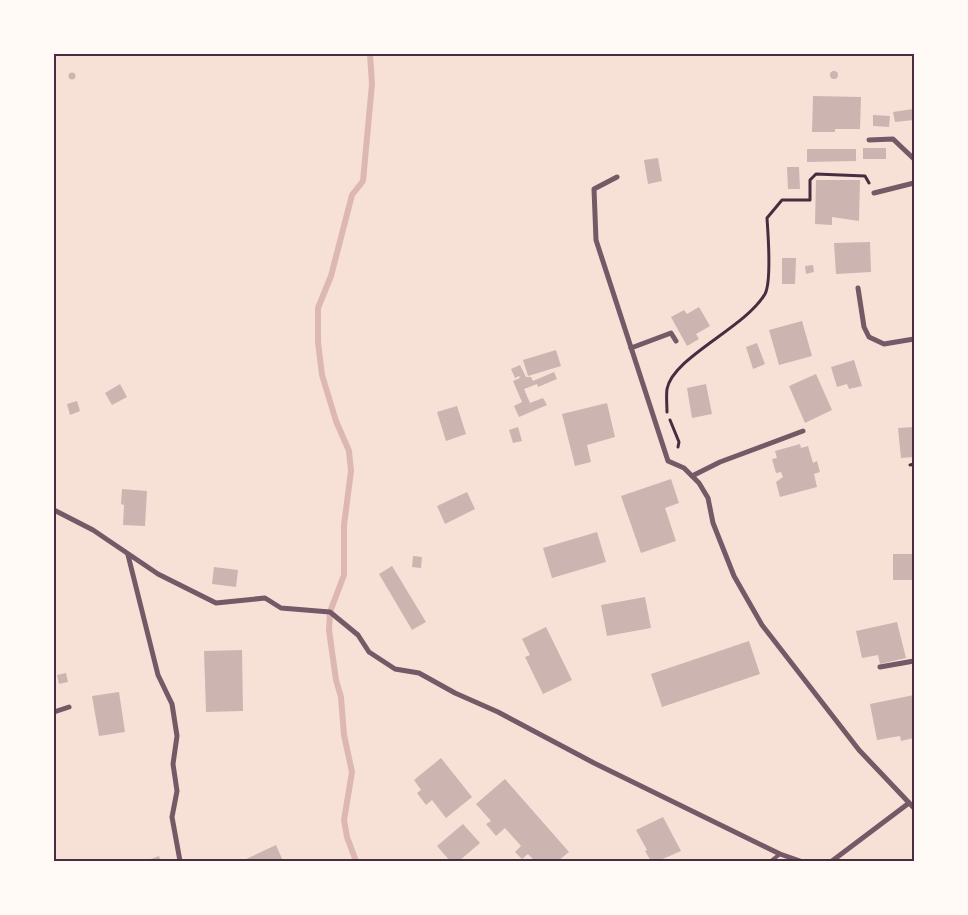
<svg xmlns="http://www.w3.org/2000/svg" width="968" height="915" font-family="'DM Sans',sans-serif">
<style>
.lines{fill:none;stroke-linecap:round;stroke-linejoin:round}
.stream{stroke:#dcb8b0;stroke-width:6}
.building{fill:#ccb4b1}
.path{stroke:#4a2c40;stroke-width:3}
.service{stroke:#755966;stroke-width:4}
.minor{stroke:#755966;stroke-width:5}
.neatline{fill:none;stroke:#4a2c40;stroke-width:2}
</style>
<rect width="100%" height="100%" fill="#f7e1d7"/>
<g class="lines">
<path class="stream" d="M 356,861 L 347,837 L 344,820 L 352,772 L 344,735 L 341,697 L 336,680 L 329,630 L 330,612 L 344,575 L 344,525 L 351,471 L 349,451 L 336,421 L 322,375 L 318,342 L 318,308 L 331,276 L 352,195 L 363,181 L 372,84 L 370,54"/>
</g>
<g class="building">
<circle cx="834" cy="75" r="4"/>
<circle cx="72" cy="76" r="3.5"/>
<path d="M 813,96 L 861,97 L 860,129 L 835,129 L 835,132 L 812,132 Z"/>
<path d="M 913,109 L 914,120 L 895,122 L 893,112 Z"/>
<path d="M 873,115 L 890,116 L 889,127 L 873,126 Z"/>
<rect x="863" y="148" width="23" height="11"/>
<path d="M 807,149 L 856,149 L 856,161 L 807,162 Z"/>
<path d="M 658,158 L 662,181 L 648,184 L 644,160 Z"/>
<path d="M 787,167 L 799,167 L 800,189 L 788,189 Z"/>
<path d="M 816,180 L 860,180 L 859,221 L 832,217 L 832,225 L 815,224 Z"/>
<path d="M 870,242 L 871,272 L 836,274 L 834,243 Z"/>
<path d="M 782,258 L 796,258 L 795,284 L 782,284 Z"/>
<path d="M 813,265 L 814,272 L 806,274 L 805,266 Z"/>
<path d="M 699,307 L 710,326 L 696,334 L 699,339 L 687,346 L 671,317 L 684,310 L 687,314 Z"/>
<path d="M 802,321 L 812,356 L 779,365 L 769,330 Z"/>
<path d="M 757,343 L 765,364 L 753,369 L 746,347 Z"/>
<path d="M 556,350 L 561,366 L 528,376 L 523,360 Z"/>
<path d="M 854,360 L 862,386 L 849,389 L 847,384 L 837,387 L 831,367 Z"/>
<path d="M 520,365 L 526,377 L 531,377 L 533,381 L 554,372 L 557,379 L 538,387 L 537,384 L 524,389 L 530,403 L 543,398 L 547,405 L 519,417 L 514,406 L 522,402 L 513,381 L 520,378 L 519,376 L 515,378 L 511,369 Z"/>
<path d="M 816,374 L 832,410 L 805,423 L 789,386 Z"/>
<path d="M 120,384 L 127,397 L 112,405 L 105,393 Z"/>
<path d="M 706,384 L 712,414 L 692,418 L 687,388 Z"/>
<path d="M 77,401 L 80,411 L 70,415 L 67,404 Z"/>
<path d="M 607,403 L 615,437 L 587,445 L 591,462 L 575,466 L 562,414 Z"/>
<path d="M 457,406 L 466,434 L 446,441 L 437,412 Z"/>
<path d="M 518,427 L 522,441 L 513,443 L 509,430 Z"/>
<path d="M 914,427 L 914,457 L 901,458 L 898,428 Z"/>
<path d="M 800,444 L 801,448 L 808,446 L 813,463 L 817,461 L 820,472 L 814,474 L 817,487 L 780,497 L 776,482 L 783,477 L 781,472 L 776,473 L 772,459 L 777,458 L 775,451 Z"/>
<path d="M 671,479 L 679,503 L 665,508 L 676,541 L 641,553 L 621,496 Z"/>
<path d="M 122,489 L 147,491 L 145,526 L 123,525 L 124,505 L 121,504 Z"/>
<path d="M 467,492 L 475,509 L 445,524 L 437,506 Z"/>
<path d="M 597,532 L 606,562 L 552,578 L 543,548 Z"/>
<rect x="893" y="554" width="21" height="26"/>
<path d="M 413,556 L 422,557 L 421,568 L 412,567 Z"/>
<path d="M 392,566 L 426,622 L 412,630 L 379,574 Z"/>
<path d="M 214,567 L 238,570 L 236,587 L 212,584 Z"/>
<path d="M 645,597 L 651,628 L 607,636 L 601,605 Z"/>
<path d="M 897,622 L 906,658 L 880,664 L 878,655 L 862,658 L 856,631 Z"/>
<path d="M 546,627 L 572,680 L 543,694 L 525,657 L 530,655 L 522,639 Z"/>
<path d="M 749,641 L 760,674 L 662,707 L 651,674 Z"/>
<path d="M 242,650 L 243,711 L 206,712 L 204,651 Z"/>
<path d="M 66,673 L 68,682 L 59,684 L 57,675 Z"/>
<path d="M 119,692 L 125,732 L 99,736 L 92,696 Z"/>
<path d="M 914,695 L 914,738 L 901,741 L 900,736 L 877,740 L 870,704 Z"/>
<path d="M 441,758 L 472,797 L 446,818 L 432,800 L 426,805 L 417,793 L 421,790 L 414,780 Z"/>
<path d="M 505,779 L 569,852 L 558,861 L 535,861 L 528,854 L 522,859 L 515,852 L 521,846 L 505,828 L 496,836 L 486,824 L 491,821 L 476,804 Z"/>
<path d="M 663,817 L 681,851 L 658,861 L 651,861 L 645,851 L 647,850 L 636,830 Z"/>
<path d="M 463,824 L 480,843 L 459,861 L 450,861 L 437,846 Z"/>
<path d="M 276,845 L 283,861 L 245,861 L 244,860 Z"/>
<path d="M 159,856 L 161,861 L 145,861 Z"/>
</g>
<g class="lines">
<g class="path">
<path d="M 667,412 C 667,405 666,396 667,389 C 673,357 745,328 765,294 C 772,281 768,234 767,218 L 782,200 L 810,200 L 810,180 L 816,174 L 865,176 L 869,183"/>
<path d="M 670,420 L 679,442 L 678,447"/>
<path d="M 910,465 L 914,464"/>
</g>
<path class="service" d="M 771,861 L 780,854"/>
<g class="minor">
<path d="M 869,140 L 893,139 L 914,159"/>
<path d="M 617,177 L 594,189 L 596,240 L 668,461 L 684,468 L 699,483 L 708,498 L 713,523 L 734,576 L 762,625 L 859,750 L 914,808"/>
<path d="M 874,193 L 914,183"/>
<path d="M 858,288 L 864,327 L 869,337 L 884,344 L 914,339"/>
<path d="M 631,348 L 671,333 L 676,341"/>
<path d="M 692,476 L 720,462 L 803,431"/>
<path d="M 54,510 L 93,530 L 158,574 L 216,603 L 265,598 L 281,608 L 330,612 L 358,635 L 369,652 L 395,669 L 419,673 L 455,693 L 498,712 L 594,763 L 780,854 L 800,861"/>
<path d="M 128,555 L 158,675 L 172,704 L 177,736 L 173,764 L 177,791 L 172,817 L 180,861"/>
<path d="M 880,667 L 914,661"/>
<path d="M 54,712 L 69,707"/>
<path d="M 832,861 L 909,803"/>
</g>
</g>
<rect width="968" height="915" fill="none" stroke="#fffaf5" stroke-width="110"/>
<rect x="55" y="55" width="858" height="805" class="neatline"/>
</svg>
